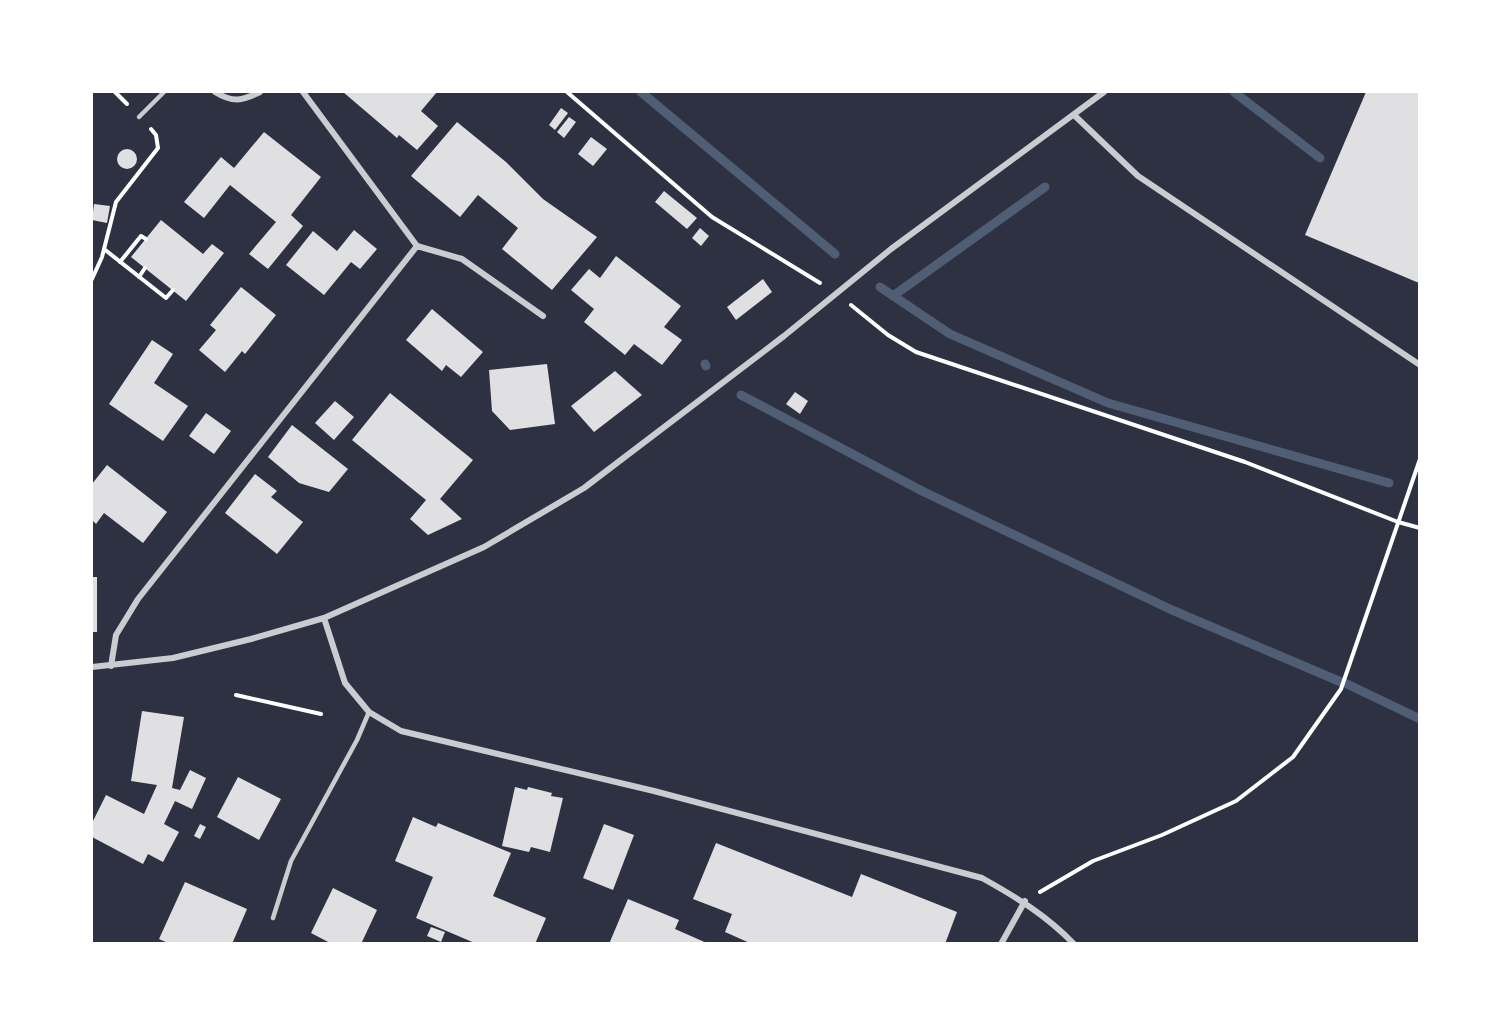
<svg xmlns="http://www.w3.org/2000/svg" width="1511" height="1035" font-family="Mulish,sans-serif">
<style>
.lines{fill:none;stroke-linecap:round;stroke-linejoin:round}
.stream{stroke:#4f5d75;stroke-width:9}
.building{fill:#e0e0e3}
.path{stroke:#fff;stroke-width:4}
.service{stroke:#caccd0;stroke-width:4.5}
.minor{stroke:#caccd0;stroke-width:6}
</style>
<rect width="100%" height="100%" fill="#2d3142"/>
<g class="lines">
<g class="stream">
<path d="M 641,92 L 835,254"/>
<path d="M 1234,92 L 1320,158"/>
<path d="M 880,287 L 950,334 L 1108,403 L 1389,483"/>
<path d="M 893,296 L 1045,187"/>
<path d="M 705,364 L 706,366"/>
<path d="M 741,395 L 922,491 L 1172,610 L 1341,682"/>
<path d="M 1347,684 L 1420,719"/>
</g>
</g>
<g class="building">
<path d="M 343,92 L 437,92 L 421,111 L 438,126 L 417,150 L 399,135 L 397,138 Z"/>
<path d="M 1366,92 L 1419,92 L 1419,283 L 1305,235 Z"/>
<path d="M 561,108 L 568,113 L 555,130 L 549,125 Z"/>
<path d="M 569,117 L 576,122 L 564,138 L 557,132 Z"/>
<path d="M 457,122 L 506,162 L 543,199 L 597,237 L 552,290 L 502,249 L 518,228 L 478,195 L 460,217 L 411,176 Z"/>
<path d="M 264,132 L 321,177 L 291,215 L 303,226 L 268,269 L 249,254 L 276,222 L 230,185 L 204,218 L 184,202 L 221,157 L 234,168 Z"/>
<path d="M 591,137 L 607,149 L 593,166 L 578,154 Z"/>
<circle cx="127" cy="159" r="10"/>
<path d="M 664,191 L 697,218 L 687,229 L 655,202 Z"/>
<path d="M 94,204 L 110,206 L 107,223 L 92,220 Z"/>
<path d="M 161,220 L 203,254 L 212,244 L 224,253 L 186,301 L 131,257 Z"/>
<path d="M 700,228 L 709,236 L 701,246 L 692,238 Z"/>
<path d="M 354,230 L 377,249 L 360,269 L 351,262 L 324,295 L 286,265 L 313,231 L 337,251 Z"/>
<path d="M 616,256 L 681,306 L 664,327 L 682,340 L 662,365 L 634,344 L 625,355 L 584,322 L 594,309 L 571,290 L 589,269 L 600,278 Z"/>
<path d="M 763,279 L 772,292 L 736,320 L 727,307 Z"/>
<path d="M 241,287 L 276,315 L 245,354 L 242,351 L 225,372 L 199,350 L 216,330 L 210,325 Z"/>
<path d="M 432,309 L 483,352 L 461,377 L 446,365 L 442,371 L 406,340 Z"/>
<path d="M 152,340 L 173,354 L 154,383 L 188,406 L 163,441 L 109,404 Z"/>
<path d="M 547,364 L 555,424 L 510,430 L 492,411 L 489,370 Z"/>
<path d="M 615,371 L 642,395 L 594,432 L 571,406 Z"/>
<path d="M 795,392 L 808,401 L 800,414 L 786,404 Z"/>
<path d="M 390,393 L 473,460 L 440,499 L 462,519 L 428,535 L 410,519 L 426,500 L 352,440 Z"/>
<path d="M 335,401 L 354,417 L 334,440 L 315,423 Z"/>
<path d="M 206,413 L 231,431 L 214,454 L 189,436 Z"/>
<path d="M 292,425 L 348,469 L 329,492 L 299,483 L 268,457 Z"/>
<path d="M 107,465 L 167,512 L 143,543 L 104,513 L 96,524 L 92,520 L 92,484 Z"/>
<path d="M 255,474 L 277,491 L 271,497 L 303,522 L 277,554 L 225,513 Z"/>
<rect x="92" y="577" width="5" height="55"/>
<path d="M 142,711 L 184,717 L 172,788 L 180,790 L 190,770 L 206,778 L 192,809 L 175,801 L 164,824 L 179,832 L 163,862 L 148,854 L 143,864 L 92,837 L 92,823 L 106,795 L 144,814 L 157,785 L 131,781 Z"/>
<path d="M 238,777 L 281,799 L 259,840 L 217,817 Z"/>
<path d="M 515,787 L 527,790 L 528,787 L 552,793 L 551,796 L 563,798 L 550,852 L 531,847 L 529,852 L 502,846 Z"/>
<path d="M 413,817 L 436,827 L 438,823 L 511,853 L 493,896 L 546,918 L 535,944 L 477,944 L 416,918 L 433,877 L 395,861 Z"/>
<path d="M 200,824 L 206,827 L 200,839 L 194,836 Z"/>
<path d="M 604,824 L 634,835 L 613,890 L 583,878 Z"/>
<path d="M 716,843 L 852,897 L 861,874 L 957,912 L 945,944 L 752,944 L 725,932 L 732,914 L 693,899 Z"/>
<path d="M 185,882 L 247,909 L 232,944 L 170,944 L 159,939 Z"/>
<path d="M 333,888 L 377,910 L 361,944 L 332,944 L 311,933 Z"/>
<path d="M 628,899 L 679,920 L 675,929 L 709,944 L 609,944 Z"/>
<path d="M 431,927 L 445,932 L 441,942 L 427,936 Z"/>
</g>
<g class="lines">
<g class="path">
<path d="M 115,92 L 127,104"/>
<path d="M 567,92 L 712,217 L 820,283"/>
<path d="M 104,249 L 166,298 L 173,290"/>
<path d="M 120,262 L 141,236 L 146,239"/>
<path d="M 139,277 L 145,268"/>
<path d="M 92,279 L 102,257 L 116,202 L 158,148 L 156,135 L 151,129"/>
<path d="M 851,305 L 888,335 L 916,352 L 1245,462 L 1398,522 L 1420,528"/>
<path d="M 236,695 L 321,714"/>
<path d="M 1040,892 L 1093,861 L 1162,835 L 1236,801 L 1293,757 L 1341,689 L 1420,459"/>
</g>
<g class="service">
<path d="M 139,117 L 164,92"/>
<path d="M 273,918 L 291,861 L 357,740 L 369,712"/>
</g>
<g class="minor">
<path d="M 215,92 C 233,103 242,101 260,92"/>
<path d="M 303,92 L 417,246"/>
<path d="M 1074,115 L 1138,176 L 1420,365"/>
<path d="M 324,618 L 345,683 L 369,712 L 401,731 L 654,791 L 982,878 C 1016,897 1046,915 1074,944"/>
<path d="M 111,666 L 116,635 L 138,599 L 417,246 L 462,259 L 543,316"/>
<path d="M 92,667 L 173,658 L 251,639 L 324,618 L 484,547 L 584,488 L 784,336 L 891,249 L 1104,92"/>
<path d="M 1001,944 L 1025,901"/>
</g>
</g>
<rect width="1511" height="1035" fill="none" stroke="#ffffff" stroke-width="186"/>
</svg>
